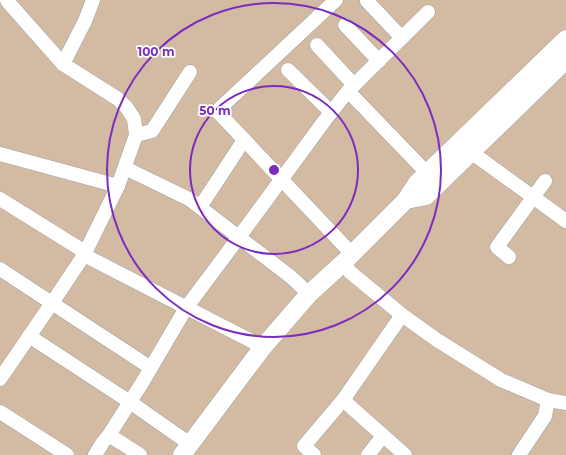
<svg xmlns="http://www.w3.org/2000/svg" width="566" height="455" font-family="Montserrat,sans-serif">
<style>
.green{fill:#d3baa3}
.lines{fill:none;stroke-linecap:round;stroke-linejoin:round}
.minor-casing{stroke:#a6a4a2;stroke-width:15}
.major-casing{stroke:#a6a4a2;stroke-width:19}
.minor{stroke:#fff;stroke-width:14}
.major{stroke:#fff;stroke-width:18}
.ring{fill:none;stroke:#7b2cbf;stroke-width:2}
.centre{fill:#7b2cbf;stroke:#fff;stroke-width:2}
.ring-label{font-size:12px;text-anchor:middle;font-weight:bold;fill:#7b2cbf;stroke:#fff;stroke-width:3.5;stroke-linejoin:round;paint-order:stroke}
</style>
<rect width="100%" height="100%" fill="#f2efed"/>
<rect class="green" x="0" y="0" width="566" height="455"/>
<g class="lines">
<defs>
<g id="minor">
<path d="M 336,0 L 217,111 L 352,254"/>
<path d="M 367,1 L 402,38"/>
<path d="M 345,25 L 379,61"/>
<path d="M 317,45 L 354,85"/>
<path d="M 63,64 L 85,21 L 93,0"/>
<path d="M 288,70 L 331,112"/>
<path d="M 348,91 L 427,173"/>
<path d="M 136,135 L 152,131 L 190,72"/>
<path d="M 471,152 L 566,221"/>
<path d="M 0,154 L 118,186"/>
<path d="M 125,168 L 189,199 L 291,277 L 309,294"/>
<path d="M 0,199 L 85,252"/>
<path d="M 200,207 L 244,140"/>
<path d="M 84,255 L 263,347"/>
<path d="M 509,257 L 497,247 L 545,181"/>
<path d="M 344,262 L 350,272 L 402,315 L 437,340 L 501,380 L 548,400 L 566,403"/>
<path d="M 0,269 L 151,368"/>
<path d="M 29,336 L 130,402 L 190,444"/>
<path d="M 0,379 L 52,303 L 84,255 L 118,186 L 136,135 L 134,119 L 127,108 L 118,99 L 63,64 L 9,3 L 7,0"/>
<path d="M 343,400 L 405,455"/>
<path d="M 0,412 L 67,455"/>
<path d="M 109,435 L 140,455"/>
<path d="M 95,455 L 103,442 L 109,435 L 142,383 L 186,308 L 239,237 L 325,120 L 348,91 L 428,12"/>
<path d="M 314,455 L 304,446 L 343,400 L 402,315"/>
<path d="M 368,455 L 383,436"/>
<path d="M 519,455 L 545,416 L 548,400"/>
</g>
<g id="major">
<path d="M 406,200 L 426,196 L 566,60"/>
<path d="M 182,455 L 263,347 L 309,294 L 344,262 L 406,200 L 417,183 L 566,39"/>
</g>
</defs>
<use href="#minor" class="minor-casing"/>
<use href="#major" class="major-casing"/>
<use href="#minor" class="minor"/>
<use href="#major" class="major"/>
</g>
<g class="ring">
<circle cx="274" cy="170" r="84"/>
<circle cx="274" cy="170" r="167"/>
</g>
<circle cx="274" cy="170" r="6" class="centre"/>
<g class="ring-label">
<text x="156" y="56">100 m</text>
<text x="215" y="115">50 m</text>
</g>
</svg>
